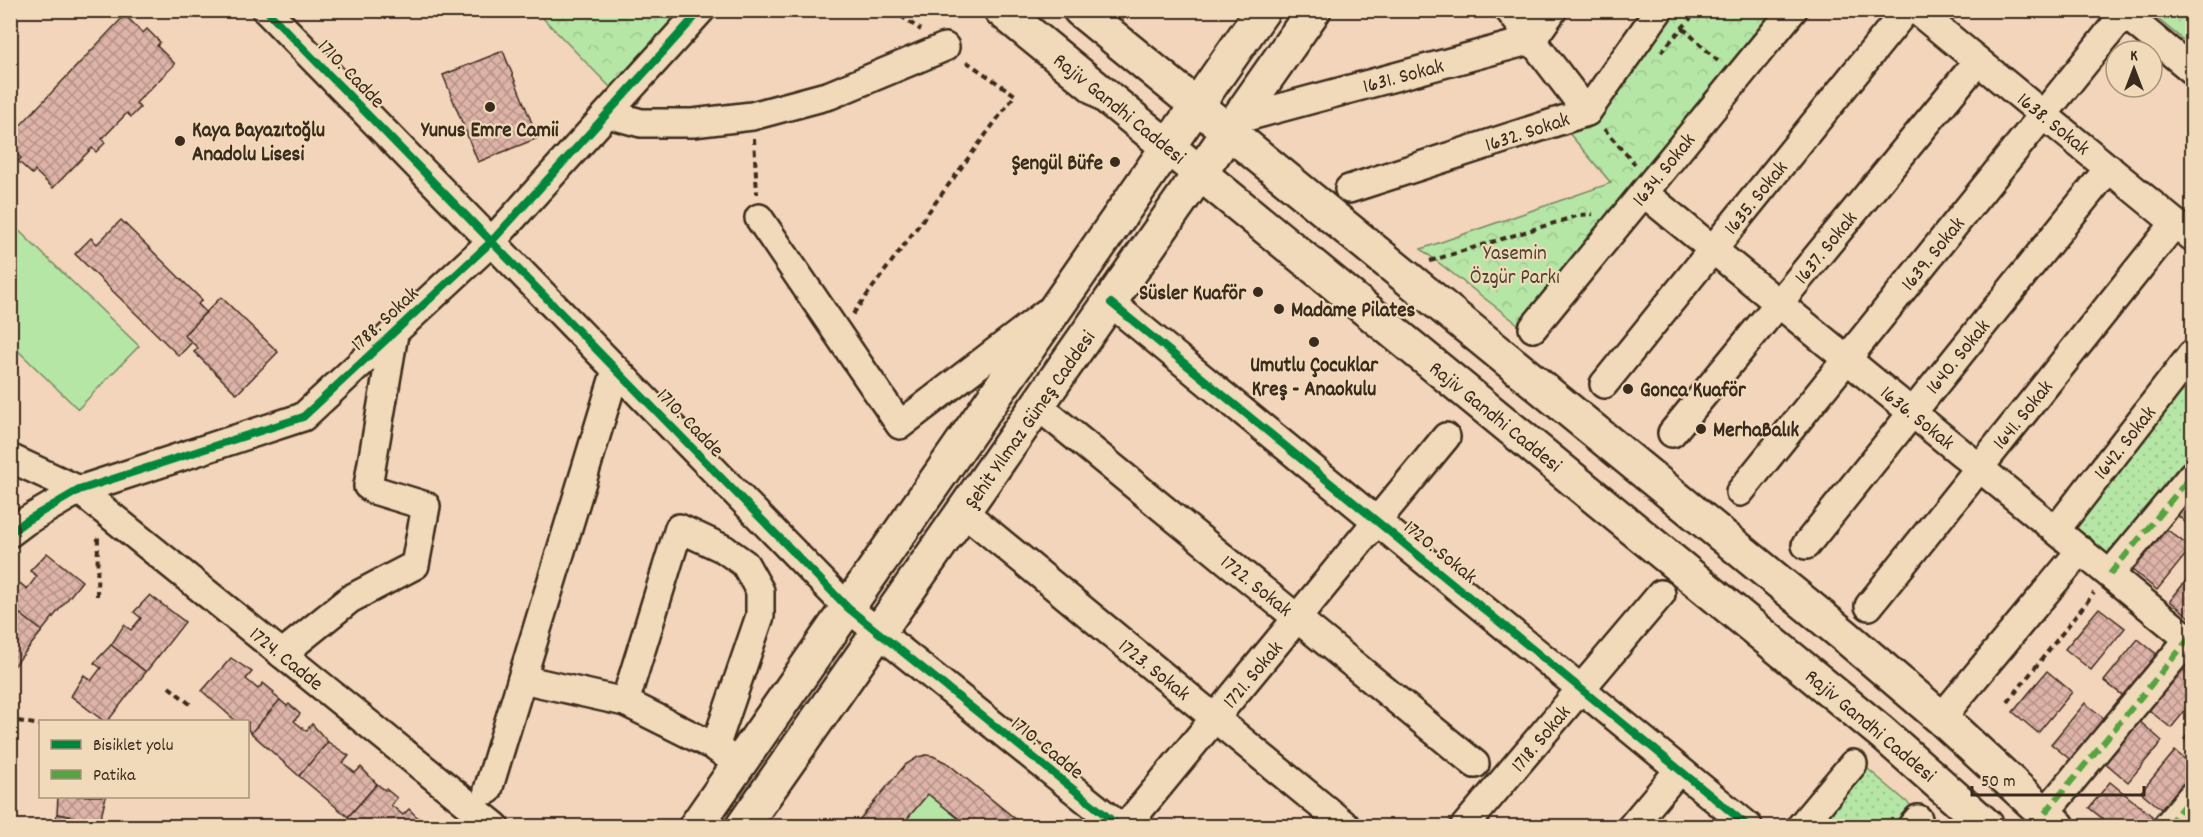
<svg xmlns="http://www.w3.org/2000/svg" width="2203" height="837" font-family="Dekko,sans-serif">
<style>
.grass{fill:url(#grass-dots);stroke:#788862;stroke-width:1.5}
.forest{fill:url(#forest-crowns);stroke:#788862;stroke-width:1.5}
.pitch{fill:#b5e6a5;stroke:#788862;stroke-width:1.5}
.building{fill:url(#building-cross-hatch);stroke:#3b2a1e;stroke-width:1.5}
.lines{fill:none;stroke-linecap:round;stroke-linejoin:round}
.minor-casing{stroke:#3b2a1e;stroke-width:32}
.major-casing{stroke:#3b2a1e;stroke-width:38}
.path{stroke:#3b2a1e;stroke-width:4;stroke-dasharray:6 4.5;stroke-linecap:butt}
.minor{stroke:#f0dab9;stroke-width:27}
.major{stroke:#f0dab9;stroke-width:33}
.quiet{stroke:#54a441;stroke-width:6;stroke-dasharray:12 6;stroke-linecap:butt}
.cycleway-casing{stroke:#f0dab9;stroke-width:11}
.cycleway{stroke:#00873e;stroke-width:8}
.poi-dot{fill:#3b2a1e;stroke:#f0dab9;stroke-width:2}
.labels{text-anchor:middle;stroke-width:4.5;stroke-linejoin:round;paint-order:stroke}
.street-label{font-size:21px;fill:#3b2a1e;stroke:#f0dab9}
.poi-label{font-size:21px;font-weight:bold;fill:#3b2a1e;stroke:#f0dab9;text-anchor:start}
.park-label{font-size:21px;fill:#4d4632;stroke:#f0dab9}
</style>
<defs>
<pattern id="grass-dots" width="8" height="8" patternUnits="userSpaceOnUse" patternTransform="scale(1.5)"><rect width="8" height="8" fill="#b5e6a5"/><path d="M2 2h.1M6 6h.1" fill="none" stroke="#9dc58e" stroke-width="1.8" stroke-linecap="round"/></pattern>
<pattern id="forest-crowns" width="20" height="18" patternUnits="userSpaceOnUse" patternTransform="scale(1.5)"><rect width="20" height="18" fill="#b5e6a5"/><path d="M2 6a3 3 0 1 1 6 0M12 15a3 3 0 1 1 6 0" fill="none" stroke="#9dc58e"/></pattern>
<pattern id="building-cross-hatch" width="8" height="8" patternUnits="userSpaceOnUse" patternTransform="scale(1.5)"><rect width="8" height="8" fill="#deb3a8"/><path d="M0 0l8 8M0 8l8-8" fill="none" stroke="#b59288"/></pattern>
</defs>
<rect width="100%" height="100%" fill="#f2d5ba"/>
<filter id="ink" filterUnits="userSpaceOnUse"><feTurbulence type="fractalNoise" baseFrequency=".0167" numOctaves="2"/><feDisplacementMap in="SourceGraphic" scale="12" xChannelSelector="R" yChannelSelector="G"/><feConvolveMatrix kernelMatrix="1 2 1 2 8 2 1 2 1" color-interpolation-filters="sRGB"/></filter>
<g filter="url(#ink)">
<g class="grass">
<path d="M 2192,365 L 2192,467 L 2111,563 L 2066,528 Z"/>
<path d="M 1862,764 L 1914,808 L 1899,826 L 1809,826 Z"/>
</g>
<g class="forest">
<path d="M 536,11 L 682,11 L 610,87 Z"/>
<path d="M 1670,11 L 1782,11 L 1523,328 L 1421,249 L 1611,183 L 1568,132 Z"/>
<path d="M 2148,11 L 2192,11 L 2192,47 Z"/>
</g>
<g class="pitch">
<path d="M 13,225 L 139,346 L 78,409 L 11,344 L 10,228 Z"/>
<path d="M 928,794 L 968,826 L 901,826 Z"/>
</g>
<g class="building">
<path d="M 125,15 L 143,33 L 147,29 L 160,42 L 157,46 L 175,64 L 136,103 L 140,108 L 131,117 L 127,113 L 102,139 L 105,143 L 96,152 L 92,148 L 53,188 L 35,171 L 32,174 L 18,161 L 21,158 L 10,147 L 10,133 L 16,128 L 17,129 Z"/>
<path d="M 503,51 L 538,138 L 478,162 L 443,75 Z"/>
<path d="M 121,220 L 202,300 L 198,304 L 206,312 L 184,335 L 192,342 L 179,356 L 75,254 L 91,238 L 97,244 Z"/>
<path d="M 221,297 L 278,352 L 237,394 L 194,352 L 198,348 L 184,335 Z"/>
<path d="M 2192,494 L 2192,528 L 2176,514 Z"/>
<path d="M 2165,528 L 2191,548 L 2157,590 L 2131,569 Z"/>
<path d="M 47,553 L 82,581 L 42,631 L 10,606 L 10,600 L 13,596 L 11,595 L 20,583 L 27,589 L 37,576 L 30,571 Z"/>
<path d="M 2192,573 L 2192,619 L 2170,601 Z"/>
<path d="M 150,595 L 185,622 L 146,672 L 111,645 L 124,625 L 131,630 L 141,618 L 134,612 Z"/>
<path d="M 10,606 L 42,631 L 10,671 Z"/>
<path d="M 2099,608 L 2125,628 L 2091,670 L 2065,649 Z"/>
<path d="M 2138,639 L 2164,660 L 2130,701 L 2104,681 Z"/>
<path d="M 111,645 L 146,672 L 107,722 L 105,722 L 71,696 L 84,675 L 91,681 L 101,668 L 94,663 Z"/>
<path d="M 231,658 L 252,672 L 246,679 L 258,689 L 263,683 L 274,692 L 273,694 L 280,700 L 251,733 L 248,730 L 248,722 L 237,722 L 202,691 Z"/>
<path d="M 2179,666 L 2192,676 L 2192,702 L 2171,728 L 2145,707 Z"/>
<path d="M 2047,671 L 2072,692 L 2038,733 L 2013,712 Z"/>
<path d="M 280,700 L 287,706 L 289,704 L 300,714 L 294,721 L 306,731 L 312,724 L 328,742 L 299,776 L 251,733 Z"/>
<path d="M 2085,703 L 2111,724 L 2077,765 L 2051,744 Z"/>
<path d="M 2137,719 L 2162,741 L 2128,782 L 2103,761 Z"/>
<path d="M 2192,728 L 2192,746 L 2184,739 Z"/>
<path d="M 328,742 L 349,756 L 343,763 L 355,773 L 361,767 L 377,784 L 348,817 L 299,776 Z"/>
<path d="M 2175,751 L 2192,765 L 2192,782 L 2167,814 L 2141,792 Z"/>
<path d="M 926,755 L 933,756 L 947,763 L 1024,826 L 968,826 L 928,794 L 901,826 L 854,826 L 905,765 L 918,757 Z"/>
<path d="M 2110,782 L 2152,816 L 2144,826 L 2112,826 L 2089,808 Z"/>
<path d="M 377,784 L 385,790 L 386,789 L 397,798 L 391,805 L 403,815 L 409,809 L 426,826 L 358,826 L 348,817 Z"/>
<path d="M 58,796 L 106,796 L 100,822 L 57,814 Z"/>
<path d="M 2192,809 L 2192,826 L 2182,826 Z"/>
<path d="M 57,814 L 100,822 L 100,826 L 52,826 L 53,823 L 55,824 Z"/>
</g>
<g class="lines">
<defs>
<g id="minor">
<path d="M 266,10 L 848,608 L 1119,826"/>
<path d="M 1509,10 L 1587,112"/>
<path d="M 1916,10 L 2192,237"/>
<path d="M 2120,10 L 2192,70"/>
<path d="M 608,114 L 641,123 L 693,123 L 752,116 L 830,95 L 945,47"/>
<path d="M 1239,119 L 1532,40 L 1553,10"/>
<path d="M 1349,189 L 1587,112 L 1659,10"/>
<path d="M 1644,193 L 2192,642"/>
<path d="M 759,218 L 900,425 L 1046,313"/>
<path d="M 1111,303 L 1748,826"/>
<path d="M 1533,328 L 1793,10"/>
<path d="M 1604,384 L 1906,10"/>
<path d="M 1038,406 L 1475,764"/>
<path d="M 1672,433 L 1978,61"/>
<path d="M 10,458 L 79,490 L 495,826"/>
<path d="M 1740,492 L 2124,14"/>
<path d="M 964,512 L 1346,826"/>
<path d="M 2056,530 L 2192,354"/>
<path d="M 10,533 L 26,521 L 79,490 L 303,417 L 491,242 L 701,10"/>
<path d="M 1806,545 L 2109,168"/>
<path d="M 2110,574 L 2192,475"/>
<path d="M 1869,606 L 2175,223"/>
<path d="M 282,654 L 350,599 L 415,565 L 426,506 L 374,490 L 368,486 L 394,334"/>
<path d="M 522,679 L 625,702 L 715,747 L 729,757"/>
<path d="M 625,702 L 679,528 L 724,549 L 745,564 L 760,591 L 760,616 L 715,747"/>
<path d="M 1941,718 L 2081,550"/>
<path d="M 488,790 L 616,370"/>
<path d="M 2045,813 L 2192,635"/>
<path d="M 1126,826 L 1446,437"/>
<path d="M 1465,826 L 1661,594"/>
<path d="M 1632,826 L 1679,770"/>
<path d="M 1801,826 L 1853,764"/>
<path d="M 1912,826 L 1918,819"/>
<path d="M 2167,826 L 2192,796"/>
</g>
<g id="major">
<path d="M 1001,10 L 1881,732 L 1987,826"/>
<path d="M 1080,10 L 1845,636 L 1941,718 L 2058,826"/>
<path d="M 696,826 L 1263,10"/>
<path d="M 743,826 L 1314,10"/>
</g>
</defs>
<use href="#minor" class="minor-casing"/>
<use href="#major" class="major-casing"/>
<g class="path">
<path d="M 892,10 L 921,30"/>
<path d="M 725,14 L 735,10"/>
<path d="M 1683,28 L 1720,63"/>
<path d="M 1661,52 L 1698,10"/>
<path d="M 1604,129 L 1635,164"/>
<path d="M 754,138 L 757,194"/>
<path d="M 1430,261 L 1580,215 L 1593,214"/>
<path d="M 853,314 L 1015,95 L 964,60"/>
<path d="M 97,596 L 98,537"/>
<path d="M 169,687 L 190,704"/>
<path d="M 2008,702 L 2094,593"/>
<path d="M 18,721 L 40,725"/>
</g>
<use href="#minor" class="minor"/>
<use href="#major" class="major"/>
<g class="quiet">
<path d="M 2110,574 L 2192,475"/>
<path d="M 2045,813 L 2192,635"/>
<path d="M 2167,826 L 2192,796"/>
</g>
<defs>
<g id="cycleway">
<path d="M 266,10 L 848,608 L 1119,826"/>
<path d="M 1111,303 L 1748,826"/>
<path d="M 10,533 L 26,521 L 79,490 L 303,417 L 491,242 L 701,10"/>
</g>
</defs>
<use href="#cycleway" class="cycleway-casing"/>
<use href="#cycleway" class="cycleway"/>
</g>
</g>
<g class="poi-dot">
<circle cx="490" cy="107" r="6"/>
<circle cx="180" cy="141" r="6"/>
<circle cx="1115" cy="162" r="6"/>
<circle cx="1258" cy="292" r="6"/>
<circle cx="1279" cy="309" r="6"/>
<circle cx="1314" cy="342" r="6"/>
<circle cx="1628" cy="389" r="6"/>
<circle cx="1701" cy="429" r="6"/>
</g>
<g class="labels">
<g class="street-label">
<text transform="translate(352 73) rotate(46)" y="7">1710. Cadde</text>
<text transform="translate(1403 75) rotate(-15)" y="7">1631. Sokak</text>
<text transform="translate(1120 108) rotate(39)" y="7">Rajiv Gandhi Caddesi</text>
<text transform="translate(2054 123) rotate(39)" y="7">1638. Sokak</text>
<text transform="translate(1527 131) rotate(-18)" y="7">1632. Sokak</text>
<text transform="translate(1663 169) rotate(-51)" y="7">1634. Sokak</text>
<text transform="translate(1755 197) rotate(-51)" y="7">1635. Sokak</text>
<text transform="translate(1825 247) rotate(-51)" y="7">1637. Sokak</text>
<text transform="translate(1932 253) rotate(-51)" y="7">1639. Sokak</text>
<text transform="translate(384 318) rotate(-43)" y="7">1788. Sokak</text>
<text transform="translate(1957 356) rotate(-51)" y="7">1640. Sokak</text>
<text transform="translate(2022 414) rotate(-51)" y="7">1641. Sokak</text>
<text transform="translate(1496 416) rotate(39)" y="7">Rajiv Gandhi Caddesi</text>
<text transform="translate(1918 417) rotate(39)" y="7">1636. Sokak</text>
<text transform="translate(1029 419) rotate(-55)" y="7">Şehit Yılmaz Güneş Caddesi</text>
<text transform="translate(691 422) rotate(46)" y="7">1710. Cadde</text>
<text transform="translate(2124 442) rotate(-52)" y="7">1642. Sokak</text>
<text transform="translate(1441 551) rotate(39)" y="7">1720. Sokak</text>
<text transform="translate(1257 585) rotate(39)" y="7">1722. Sokak</text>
<text transform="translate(287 658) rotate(39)" y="7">1724. Cadde</text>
<text transform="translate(1155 669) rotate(39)" y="7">1723. Sokak</text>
<text transform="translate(1252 674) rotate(-50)" y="7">1721. Sokak</text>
<text transform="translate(1871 725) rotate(40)" y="7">Rajiv Gandhi Caddesi</text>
<text transform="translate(1540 738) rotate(-50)" y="7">1718. Sokak</text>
<text transform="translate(1048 747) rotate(39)" y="7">1710. Cadde</text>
</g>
<g class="poi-label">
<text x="192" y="136">Kaya Bayazıtoğlu<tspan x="192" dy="24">Anadolu Lisesi</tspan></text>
<text x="490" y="136" text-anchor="middle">Yunus Emre Camii</text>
<text x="1103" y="169" text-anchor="end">Şengül Büfe</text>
<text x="1246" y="299" text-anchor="end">Süsler Kuaför</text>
<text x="1291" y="316">Madame Pilates</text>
<text x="1314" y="371" text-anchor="middle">Umutlu Çocuklar<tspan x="1314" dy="24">Kreş - Anaokulu</tspan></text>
<text x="1640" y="396">Gonca Kuaför</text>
<text x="1713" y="436">MerhaBalık</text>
</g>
<g class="park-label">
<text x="1515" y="259">Yasemin<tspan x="1515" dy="24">Özgür Parkı</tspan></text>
</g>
</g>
<rect width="2203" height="837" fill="none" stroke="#f0dab9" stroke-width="36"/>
<rect x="18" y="18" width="2167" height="801" fill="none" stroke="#3b2a1e" stroke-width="2" filter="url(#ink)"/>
<rect x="39" y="720" width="210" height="78" fill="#f0dab9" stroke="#a8947b" stroke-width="1.5"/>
<rect x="51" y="740" width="30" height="9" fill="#00873e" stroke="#a8947b" stroke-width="1.5"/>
<text x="93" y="750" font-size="18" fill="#3b2a1e">Bisiklet yolu</text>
<rect x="51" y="770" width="30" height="9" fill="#54a441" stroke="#a8947b" stroke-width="1.5"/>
<text x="93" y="780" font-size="18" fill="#3b2a1e">Patika</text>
<g transform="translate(2134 69)"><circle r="28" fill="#f0dab9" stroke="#a8947b" stroke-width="1.5"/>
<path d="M0-4.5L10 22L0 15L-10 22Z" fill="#3b2a1e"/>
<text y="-9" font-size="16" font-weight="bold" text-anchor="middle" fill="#3b2a1e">K</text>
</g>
<path d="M1972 786v9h172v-9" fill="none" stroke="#3b2a1e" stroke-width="3"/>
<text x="1981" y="786" font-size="18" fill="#3b2a1e" stroke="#f0dab9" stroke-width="4.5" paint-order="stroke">50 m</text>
</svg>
